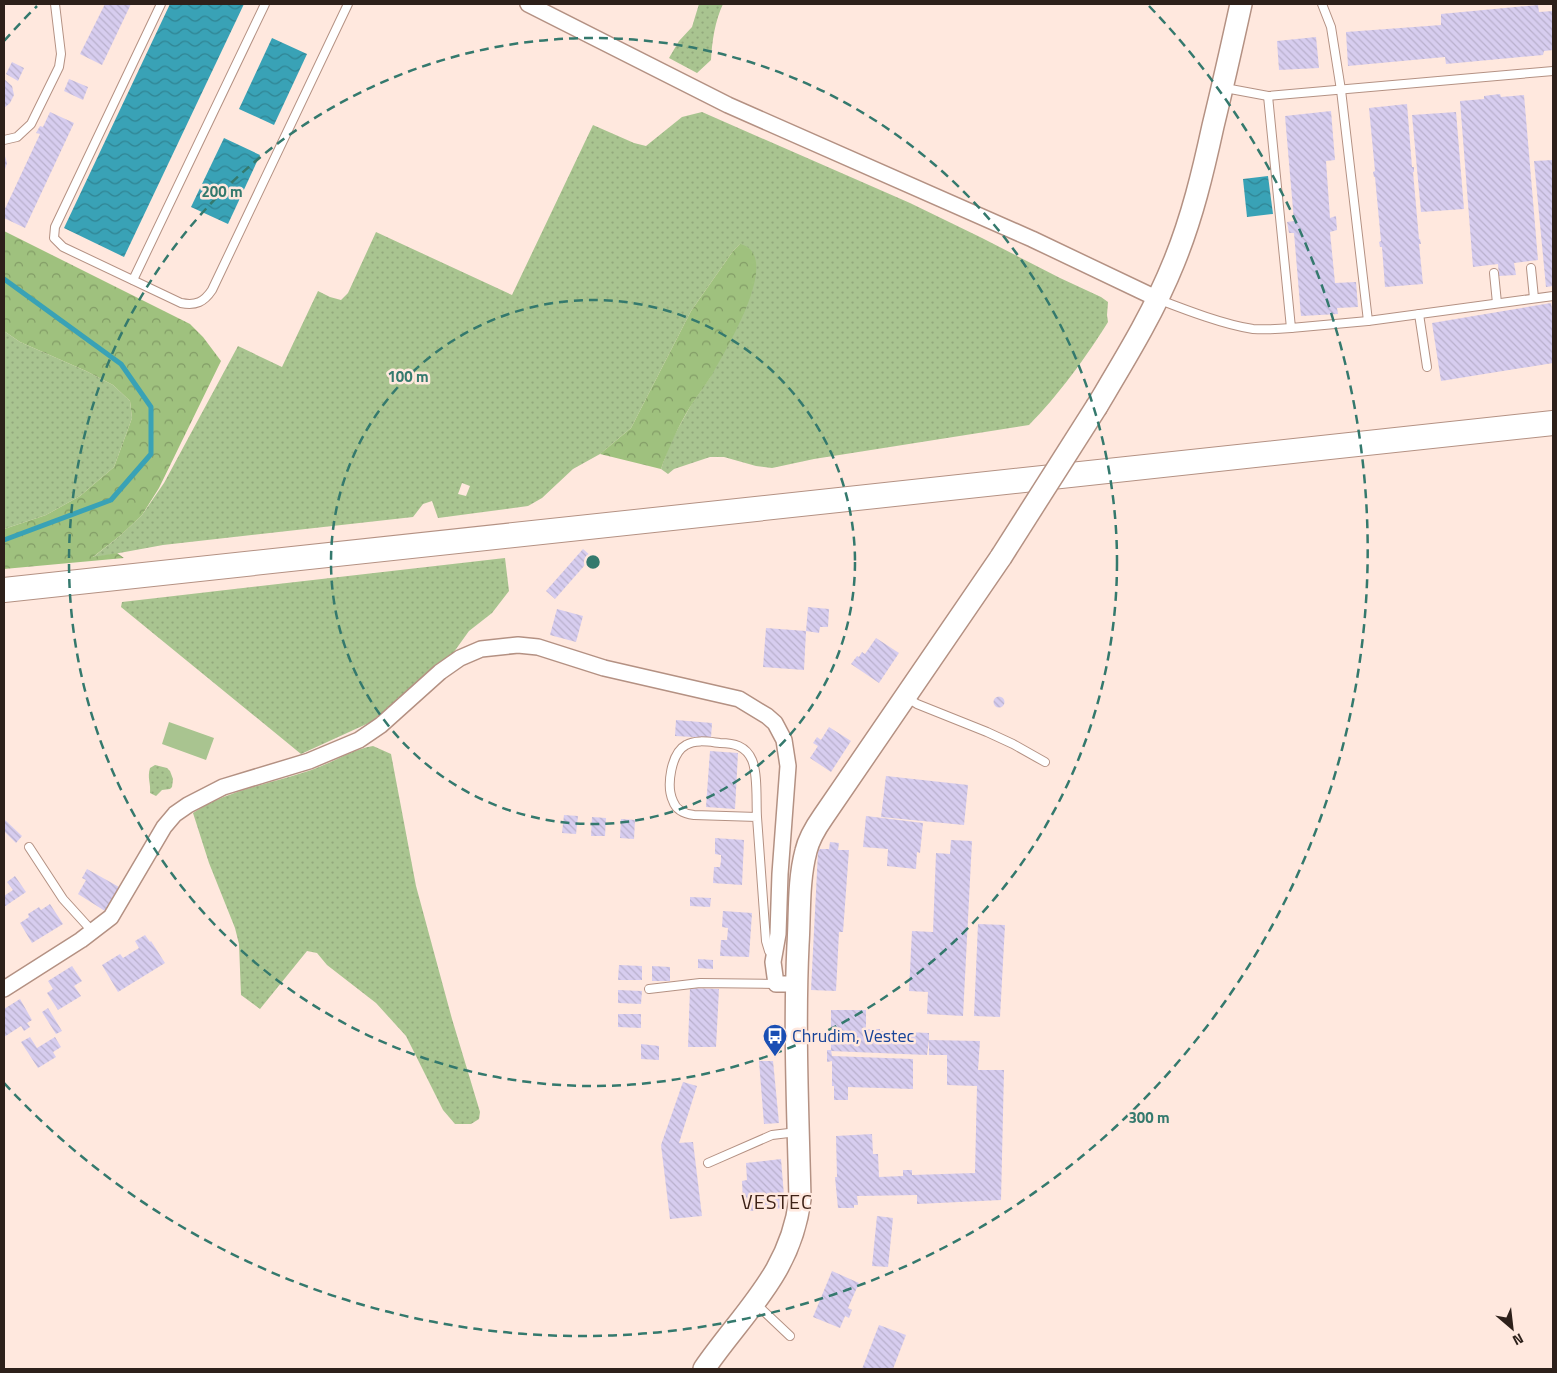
<svg xmlns="http://www.w3.org/2000/svg" width="1557" height="1373" font-family="'Titillium Web',sans-serif">
<style>
.grass{fill:url(#grass-dots);fill-rule:evenodd}
.forest{fill:url(#forest-crowns)}
.pitch{fill:#a9c490}
.water{fill:url(#water-waves)}
.lines{fill:none;stroke-linecap:round;stroke-linejoin:round}
.stream{stroke:#39a2b6;stroke-width:5}
.building{fill:url(#building-back-hatch)}
.lane-casing{stroke:#b49183;stroke-width:10}
.street-casing{stroke:#b49183;stroke-width:18}
.secondary-casing{stroke:#b49183;stroke-width:24}
.primary-casing{stroke:#b49183;stroke-width:26}
.lane{stroke:#fff;stroke-width:8}
.street{stroke:#fff;stroke-width:15}
.secondary{stroke:#fff;stroke-width:21}
.primary{stroke:#fff;stroke-width:24}
.secondary-bridge-casing{stroke:#b49183;stroke-width:24;stroke-linecap:butt}
.secondary-bridge{stroke:#fff;stroke-width:21}
.ring{fill:none;stroke:#34796d;stroke-width:2.5;stroke-dasharray:9 6}
.labels{text-anchor:middle;stroke-width:5;stroke-linejoin:round;paint-order:stroke}
.transit-label{font-size:18px;fill:#164399;stroke:#ffe8de;text-anchor:start}
.quarter-label{font-size:20px;letter-spacing:1px;fill:#3d2116;stroke:#ffe8de}
.centre{fill:#34796d;stroke:#ffe8de;stroke-width:2.5}
.ring-label{font-size:15px;text-anchor:middle;font-weight:bold;fill:#34796d;stroke:#ffe8de;stroke-width:5;stroke-linejoin:round;paint-order:stroke}
</style>
<defs>
<pattern id="grass-dots" width="8" height="8" patternUnits="userSpaceOnUse" patternTransform="scale(1.25)"><rect width="8" height="8" fill="#a9c490"/><path d="M2 2h.1M6 6h.1" fill="none" stroke="#92a87c" stroke-width="1.8" stroke-linecap="round"/></pattern>
<pattern id="forest-crowns" width="20" height="18" patternUnits="userSpaceOnUse" patternTransform="scale(1.25)"><rect width="20" height="18" fill="#9fc17e"/><path d="M2 6a3 3 0 1 1 6 0M12 15a3 3 0 1 1 6 0" fill="none" stroke="#829c66"/></pattern>
<pattern id="water-waves" width="16" height="10" patternUnits="userSpaceOnUse" patternTransform="scale(1.25)"><rect width="16" height="10" fill="#39a2b6"/><path d="M0 5q4-4 8 0t8 0" fill="none" stroke="#308493"/></pattern>
<pattern id="building-back-hatch" width="6" height="6" patternUnits="userSpaceOnUse" patternTransform="scale(1.25)"><rect width="6" height="6" fill="#d7cdef"/><path d="M-1 5l2 2M0 0l6 6M5-1l2 2" fill="none" stroke="#b9b0cc"/></pattern>
</defs>
<rect width="100%" height="100%" fill="#ffe8de"/>
<g class="grass">
<path d="M 699,4 L 723,4 C 715,21 712,41 711,60 L 697,73 L 669,58 L 679,41 L 692,27 Z"/>
<path d="M 702,112 L 910,203 L 982,238 L 1060,278 L 1101,297 L 1108,302 L 1107,315 L 1108,322 C 1087,356 1057,397 1029,425 L 814,459 L 772,468 L 756,466 L 724,457 L 710,457 L 674,469 L 668,474 L 661,469 L 670,443 L 691,405 L 711,376 L 740,244 L 733,251 L 691,311 L 631,428 L 600,454 L 573,469 L 542,498 L 528,506 L 438,518 L 432,501 L 423,504 L 413,517 L 163,545 L 92,558 L 121,535 L 142,515 L 164,483 L 238,346 L 282,367 L 318,291 L 330,297 L 341,300 L 348,293 L 376,232 L 512,295 L 593,125 L 634,143 L 646,146 L 682,117 ZM 462,483 L 470,486 L 466,496 L 458,494 Z"/>
<path d="M 4,331 L 20,342 L 86,371 L 113,385 L 130,401 L 132,418 L 114,467 L 80,496 L 46,515 L 4,529 Z"/>
<path d="M 505,558 L 509,591 L 492,613 L 469,631 L 451,656 L 371,722 L 301,754 L 121,607 L 122,602 Z"/>
<path d="M 373,746 L 391,754 L 416,886 L 452,1019 L 480,1112 L 479,1119 L 471,1124 L 455,1124 L 443,1110 L 406,1036 L 376,1003 L 327,965 L 317,953 L 307,951 L 260,1009 L 241,995 L 239,944 L 235,928 L 209,863 L 193,813 C 229,788 279,783 319,767 C 337,760 354,749 373,746 Z"/>
<path d="M 155,765 L 167,768 L 170,771 L 173,779 L 172,787 L 170,789 L 162,790 L 156,796 L 150,793 C 151,783 147,778 150,768 Z"/>
</g>
<g class="forest">
<path d="M 4,231 L 190,324 L 203,337 L 221,361 L 159,488 L 142,515 L 121,535 L 93,557 L 117,553 L 124,558 L 4,569 L 4,529 L 46,515 L 80,496 L 114,467 L 132,418 L 130,401 L 113,385 L 86,371 L 20,342 L 4,331 Z"/>
<path d="M 740,244 C 785,255 724,352 712,375 C 705,386 697,396 690,407 C 678,427 669,447 661,469 L 600,454 L 631,428 L 691,311 L 733,251 Z"/>
</g>
<path class="pitch" d="M 169,722 L 214,738 L 206,760 L 162,744 Z"/>
<g class="water">
<path d="M 170,4 L 244,4 L 124,257 L 64,228 Z"/>
<path d="M 272,38 L 307,54 L 274,125 L 239,109 Z"/>
<path d="M 224,138 L 260,155 L 228,224 L 191,207 Z"/>
<path d="M 1268,176 L 1273,214 L 1247,217 L 1243,179 Z"/>
</g>
<g class="lines">
<path class="stream" d="M 4,279 L 121,364 L 151,407 L 151,454 L 111,500 L 4,540"/>
</g>
<g class="building">
<path d="M 105,4 L 131,4 L 102,65 L 80,54 Z"/>
<path d="M 1538,5 L 1539,12 L 1553,11 L 1553,50 L 1544,51 L 1543,55 L 1446,64 L 1445,57 L 1348,66 L 1346,32 L 1441,25 L 1441,14 Z"/>
<path d="M 1316,37 L 1319,68 L 1279,70 L 1277,41 Z"/>
<path d="M 12,62 L 24,68 L 18,81 L 6,74 Z"/>
<path d="M 4,79 L 12,86 L 14,95 L 10,103 L 4,108 Z"/>
<path d="M 69,79 L 88,87 L 83,100 L 64,91 Z"/>
<path d="M 1500,94 L 1501,97 L 1524,95 L 1538,260 L 1514,263 L 1516,275 L 1499,276 L 1498,264 L 1473,267 L 1460,101 L 1484,99 L 1484,96 Z"/>
<path d="M 1407,104 L 1412,167 L 1414,167 L 1414,172 L 1413,172 L 1419,239 L 1420,239 L 1421,244 L 1419,244 L 1423,284 L 1385,287 L 1382,247 L 1380,247 L 1379,242 L 1381,241 L 1375,177 L 1374,177 L 1373,172 L 1375,171 L 1369,108 Z"/>
<path d="M 1331,111 L 1335,160 L 1326,161 L 1330,218 L 1336,216 L 1337,230 L 1330,232 L 1335,283 L 1356,282 L 1358,307 L 1337,308 L 1338,314 L 1301,316 L 1294,233 L 1289,233 L 1287,222 L 1294,221 L 1285,116 Z"/>
<path d="M 50,112 L 74,123 L 25,228 L 4,218 L 4,211 L 40,134 L 36,133 L 40,126 L 43,127 Z"/>
<path d="M 1456,112 L 1464,209 L 1421,212 L 1412,115 Z"/>
<path d="M 4,153 L 7,163 L 4,172 Z"/>
<path d="M 1553,160 L 1553,286 L 1546,287 L 1534,161 Z"/>
<path d="M 1551,303 L 1553,315 L 1553,363 L 1441,381 L 1432,323 Z"/>
<path d="M 583,549 L 592,557 L 555,599 L 546,591 Z"/>
<path d="M 808,607 L 829,609 L 828,627 L 820,627 L 819,633 L 806,631 L 804,670 L 763,667 L 766,628 L 806,631 Z"/>
<path d="M 557,609 L 583,616 L 576,642 L 550,635 Z"/>
<path d="M 876,638 L 899,653 L 879,683 L 851,664 L 857,656 L 859,657 L 862,652 L 865,654 Z"/>
<circle cx="999" cy="702" r="5.5"/>
<path d="M 676,720 L 712,723 L 711,738 L 675,736 Z"/>
<path d="M 829,727 L 851,741 L 831,772 L 810,758 L 818,746 L 813,743 L 817,737 L 821,740 Z"/>
<path d="M 710,751 L 738,753 L 735,809 L 706,807 Z"/>
<path d="M 886,776 L 968,785 L 964,825 L 881,817 Z"/>
<path d="M 564,815 L 578,816 L 576,834 L 562,833 Z"/>
<path d="M 866,816 L 923,823 L 920,853 L 917,852 L 916,869 L 887,866 L 888,849 L 863,847 Z"/>
<path d="M 592,817 L 606,818 L 605,836 L 591,836 Z"/>
<path d="M 4,819 L 22,836 L 16,843 L 4,831 Z"/>
<path d="M 621,819 L 635,820 L 634,839 L 620,838 Z"/>
<path d="M 715,838 L 744,840 L 742,885 L 713,883 L 714,867 L 720,867 L 721,861 L 721,855 L 715,854 Z"/>
<path d="M 951,840 L 972,841 L 963,1016 L 927,1014 L 928,992 L 909,991 L 912,931 L 933,932 L 936,853 L 950,854 Z"/>
<path d="M 830,842 L 839,843 L 838,850 L 849,850 L 843,932 L 839,932 L 836,991 L 811,990 L 818,852 L 820,849 L 829,849 Z"/>
<path d="M 87,869 L 119,887 L 105,911 L 78,894 L 86,880 L 82,878 Z"/>
<path d="M 15,876 L 26,892 L 4,907 L 4,896 L 13,890 L 7,882 Z"/>
<path d="M 690,897 L 711,898 L 710,907 L 690,906 Z"/>
<path d="M 50,904 L 63,924 L 32,943 L 20,923 L 29,917 L 28,914 L 39,907 L 41,910 Z"/>
<path d="M 723,911 L 752,913 L 749,957 L 720,956 L 721,940 L 727,940 L 728,928 L 722,927 Z"/>
<path d="M 978,924 L 1005,925 L 1000,1017 L 974,1016 Z"/>
<path d="M 145,935 L 150,942 L 151,941 L 165,963 L 118,992 L 102,965 L 120,954 L 123,958 L 139,948 L 135,941 Z"/>
<path d="M 698,959 L 713,960 L 713,969 L 698,968 Z"/>
<path d="M 619,965 L 642,966 L 642,980 L 618,980 Z"/>
<path d="M 72,966 L 82,981 L 74,986 L 81,996 L 58,1010 L 47,993 L 53,989 L 48,981 Z"/>
<path d="M 652,966 L 670,967 L 670,981 L 652,981 Z"/>
<path d="M 690,988 L 719,989 L 716,1047 L 688,1047 Z"/>
<path d="M 618,990 L 642,991 L 641,1004 L 618,1003 Z"/>
<path d="M 20,999 L 32,1020 L 27,1023 L 30,1027 L 24,1031 L 21,1026 L 4,1037 L 4,1009 Z"/>
<path d="M 48,1008 L 62,1031 L 56,1034 L 42,1012 Z"/>
<path d="M 831,1010 L 866,1010 L 866,1029 L 880,1029 L 880,1031 L 929,1033 L 929,1040 L 980,1041 L 978,1070 L 1004,1070 L 1001,1200 L 917,1204 L 917,1195 L 857,1196 L 858,1205 L 854,1205 L 854,1208 L 838,1208 L 835,1177 L 837,1177 L 836,1136 L 872,1134 L 873,1154 L 878,1154 L 879,1177 L 903,1176 L 903,1170 L 912,1170 L 912,1175 L 975,1173 L 977,1086 L 947,1085 L 947,1055 L 929,1055 L 929,1040 L 927,1055 L 831,1051 Z"/>
<path d="M 618,1014 L 641,1014 L 641,1028 L 618,1027 Z"/>
<path d="M 30,1037 L 37,1048 L 55,1037 L 61,1047 L 53,1052 L 56,1057 L 38,1068 L 21,1042 Z"/>
<path d="M 641,1044 L 659,1046 L 659,1060 L 641,1059 Z"/>
<path d="M 827,1050 L 831,1050 L 832,1056 L 913,1059 L 913,1089 L 848,1087 L 848,1100 L 834,1100 L 834,1086 L 832,1086 L 832,1061 L 827,1062 Z"/>
<path d="M 759,1061 L 773,1061 L 779,1123 L 764,1124 Z"/>
<path d="M 683,1082 L 697,1086 L 679,1143 L 693,1142 L 702,1216 L 670,1219 L 661,1145 Z"/>
<path d="M 781,1159 L 785,1208 L 750,1211 L 749,1201 L 743,1201 L 742,1181 L 747,1180 L 746,1163 Z"/>
<path d="M 877,1216 L 893,1218 L 888,1267 L 872,1266 Z"/>
<path d="M 832,1271 L 859,1283 L 848,1308 L 852,1310 L 849,1318 L 845,1316 L 840,1328 L 813,1317 Z"/>
<path d="M 879,1325 L 906,1335 L 893,1369 L 862,1369 Z"/>
</g>
<g class="lines">
<defs>
<g id="lane">
<path d="M 161,4 L 55,227 L 54,238 L 63,247 L 181,303 C 196,306 204,302 212,290 L 348,4"/>
<path d="M 1322,4 L 1331,27 L 1341,90 L 1368,321 L 1553,296"/>
<path d="M 1225,88 L 1268,96 L 1553,71"/>
<path d="M 1268,96 L 1291,328 L 1368,321"/>
<path d="M 4,140 L 17,137 L 31,124 L 59,67 L 61,54 L 55,4"/>
<path d="M 1531,268 L 1534,298"/>
<path d="M 1494,273 L 1497,303"/>
<path d="M 133,280 L 265,4"/>
<path d="M 1160,300 C 1186,310 1225,325 1253,329 C 1266,330 1279,329 1291,328"/>
<path d="M 1419,314 L 1427,367"/>
<path d="M 906,697 L 917,704 L 987,732 L 1013,744 L 1045,762"/>
<path d="M 757,817 C 756,801 758,774 752,760 C 746,746 734,743 720,743 C 710,742 696,739 686,745 C 671,753 666,786 673,801 C 676,810 685,814 694,815 L 757,817 L 766,941 L 769,951 L 773,956"/>
<path d="M 29,847 L 63,899 L 93,932"/>
<path d="M 649,989 L 700,983 L 776,984"/>
<path d="M 708,1163 L 772,1135 L 797,1132"/>
<path d="M 755,1303 L 790,1336"/>
</g>
<g id="street">
<path d="M 528,4 L 728,105 L 1032,239 L 1158,299"/>
<path d="M 4,989 L 81,940 L 111,917 L 164,827 L 175,814 L 188,805 L 223,787 L 309,761 L 359,740 L 381,725 L 440,672 L 460,658 L 481,649 L 518,645 L 538,647 L 604,668 L 739,699 L 767,716 L 775,723 L 784,740 L 788,766 L 780,874 L 778,934 L 773,962 L 776,984 L 796,984"/>
</g>
<g id="secondary">
<path d="M 1097,406 C 1125,359 1154,312 1174,262 C 1192,218 1203,172 1213,126 C 1223,85 1232,45 1241,4"/>
<path d="M 704,1369 C 744,1311 791,1273 800,1199 C 798,1114 794,1029 798,945 C 800,914 798,881 806,851 C 809,838 816,827 823,817 L 1001,557"/>
</g>
<path id="primary" d="M 4,590 L 1553,423"/>
</defs>
<use href="#lane" class="lane-casing"/>
<use href="#street" class="street-casing"/>
<use href="#secondary" class="secondary-casing"/>
<use href="#primary" class="primary-casing"/>
<use href="#lane" class="lane"/>
<use href="#street" class="street"/>
<use href="#secondary" class="secondary"/>
<use href="#primary" class="primary"/>
<defs>
<path id="secondary-bridge" d="M 1001,557 L 1097,406"/>
</defs>
<use href="#secondary-bridge" class="secondary-bridge-casing"/>
<use href="#secondary-bridge" class="secondary-bridge"/>
</g>
<g class="ring">
<circle cx="593" cy="562" r="262"/>
<circle cx="593" cy="562" r="524"/>
<path d="M4 41A786 786 0 0 1 37 6M1149 6A786 786 0 1 1 4 1083"/>
</g>
<defs>
<symbol id="bus-pin" viewBox="-11 -11 22 30"><path d="M0 17L-7.5 6A9.5 9.5 0 1 1 7.5 6Z" fill="#1a4fb4" stroke="#ffe8de"/><path d="M-5-6H5V4H4V6H2V4H-2V6H-4V4H-5ZM-3.5-4V0h7V-4ZM-3.5 1.2v1.5H-2V1.2ZM2 1.2v1.5H3.5V1.2Z" fill="#fff"/></symbol>
</defs>
<g fill-rule="evenodd">
<use href="#bus-pin" x="761" y="1022" width="28" height="38"/>
</g>
<g class="labels">
<g class="transit-label">
<text x="792" y="1042">Chrudim, Vestec</text>
</g>
<g class="quarter-label">
<text x="777" y="1209">VESTEC</text>
</g>
</g>
<circle cx="593" cy="562" r="8" class="centre"/>
<g class="ring-label">
<text x="222" y="197">200 m</text>
<text x="408" y="382">100 m</text>
<text x="1149" y="1123">300 m</text>
</g>
<rect width="1557" height="1373" fill="none" stroke="#2d201a" stroke-width="10"/>
<g transform="translate(1512 1328) rotate(152)" stroke="#ffe8de" stroke-width="4" paint-order="stroke">
<path d="M0-4L9 19L0 12L-9 19Z" fill="#2d201a"/>
<text y="-8" font-size="14" font-weight="bold" text-anchor="middle" fill="#2d201a">N</text>
</g>
</svg>
